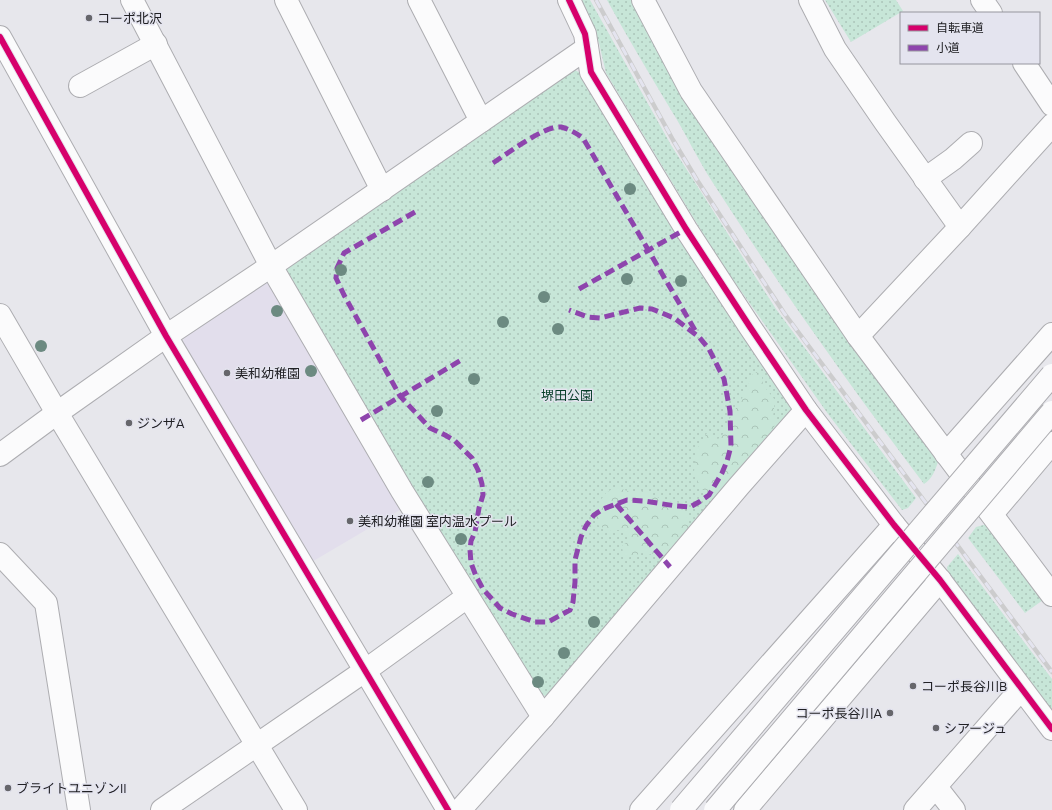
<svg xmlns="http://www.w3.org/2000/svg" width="1052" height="810" font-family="Ubuntu,'Noto Sans JP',sans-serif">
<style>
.education{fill:#e2deec}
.green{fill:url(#green-dots)}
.forest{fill:url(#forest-crowns)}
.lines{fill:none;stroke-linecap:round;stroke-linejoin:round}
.minor-casing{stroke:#adadb1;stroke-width:24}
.minor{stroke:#fbfbfc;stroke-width:22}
.rail-casing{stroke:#cccccd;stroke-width:4.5}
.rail{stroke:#e4e4ef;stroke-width:3;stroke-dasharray:9;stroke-linecap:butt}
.minor-bridge-casing{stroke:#adadb1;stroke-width:24;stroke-linecap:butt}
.minor-bridge{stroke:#fbfbfc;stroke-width:22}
.quiet{stroke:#8e44ad;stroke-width:5;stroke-dasharray:10 5;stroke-linecap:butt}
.cycleway-casing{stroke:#e4e4ef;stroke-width:8}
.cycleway{stroke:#d6006c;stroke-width:6}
.tree{fill:#6c8a81}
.poi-dot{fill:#66666b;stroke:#e4e4ef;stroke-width:1.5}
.labels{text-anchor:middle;stroke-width:3;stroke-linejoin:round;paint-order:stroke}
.poi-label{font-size:13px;fill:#212125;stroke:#e4e4ef;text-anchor:start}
.park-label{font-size:13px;fill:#073e29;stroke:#e4e4ef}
</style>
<defs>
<pattern id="green-dots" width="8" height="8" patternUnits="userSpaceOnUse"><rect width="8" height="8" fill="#c7e6d8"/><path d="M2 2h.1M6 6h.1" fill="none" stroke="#abc5b9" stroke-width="1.8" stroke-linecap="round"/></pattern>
<pattern id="forest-crowns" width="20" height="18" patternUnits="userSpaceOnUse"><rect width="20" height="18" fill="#c7e6d8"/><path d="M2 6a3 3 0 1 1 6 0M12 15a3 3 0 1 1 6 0" fill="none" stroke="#abc5b9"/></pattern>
</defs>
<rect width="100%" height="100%" fill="#e7e7ec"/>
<path class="education" d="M 263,281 L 272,287 L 405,507 L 310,563 L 182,345 L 186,331 Z"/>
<g class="green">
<path d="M 577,0 L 590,0 L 671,145 L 776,309 L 916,498 L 908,508 L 902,510 L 828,414 L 719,260 L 606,73 L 599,43 Z"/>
<path d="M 607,0 L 633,0 L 888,393 L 938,462 C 935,471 932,479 924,484 C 850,386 779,286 713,183 C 698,160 686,134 671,110 C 649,73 627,37 607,0 Z"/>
<path d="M 825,0 L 896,0 L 903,11 L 851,42 Z"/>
<path d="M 569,70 L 575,70 L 582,74 L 792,407 L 791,416 L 551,695 C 543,697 541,695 535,690 L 286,280 L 285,268 Z"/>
<path d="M 987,524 L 1043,600 L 1025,613 L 968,538 L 976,527 Z"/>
<path d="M 958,554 L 1052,679 L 1052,711 L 948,573 L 947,567 Z"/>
</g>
<g class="forest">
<path d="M 757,372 L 762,377 L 763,385 L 775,400 L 773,417 L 776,422 L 772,432 L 720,503 L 711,501 L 699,485 L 694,472 L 696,450 L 707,433 L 718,439 L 724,433 L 726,425 L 748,388 L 750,376 Z"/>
<path d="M 615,487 L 634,493 L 643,491 L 664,500 L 679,503 L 689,521 L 688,532 L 667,555 L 661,551 L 648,555 L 642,553 L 627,558 L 623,554 L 622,546 L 629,540 L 628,533 L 618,530 L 609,531 L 598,525 L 594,509 L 606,493 Z"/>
</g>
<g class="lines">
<defs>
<g id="minor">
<path d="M 132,0 L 271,266 L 402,491 L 543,717"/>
<path d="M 286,0 L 382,190"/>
<path d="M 419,0 L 481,121"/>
<path d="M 569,0 L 585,34 L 591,72 L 686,229 L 750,327 L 806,410 L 894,525 L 940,580 L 1052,729"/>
<path d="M 643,0 L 691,91 L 858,336 L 1052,595"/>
<path d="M 810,0 L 835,49 L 885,122 L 960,227"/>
<path d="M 982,0 L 991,13"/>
<path d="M 0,37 L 166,336 L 448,810"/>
<path d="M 1024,63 L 1052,105"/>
<path d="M 80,86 L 156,44"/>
<path d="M 925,179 L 953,159 L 971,143"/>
<path d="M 0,315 L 57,413 L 296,810"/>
<path d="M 858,336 L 960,227 L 1052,125"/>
<path d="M 946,454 L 1052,334"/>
<path d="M 0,455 L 57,413 L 166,336 L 271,266 L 587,48"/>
<path d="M 992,514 L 1052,443"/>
<path d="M 0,554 L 46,603 L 79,810"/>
<path d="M 936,787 L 954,810"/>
<path d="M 162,810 L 366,670 L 467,597"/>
<path d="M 460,810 L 543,717 L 739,486 L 806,410"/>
<path d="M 641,810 L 894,525"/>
<path d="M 745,810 L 940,580"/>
<path d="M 915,810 L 1021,689"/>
</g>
</defs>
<use href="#minor" class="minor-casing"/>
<use href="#minor" class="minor"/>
<defs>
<path id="rail" d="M 596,0 L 673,140 L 697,180 L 784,313 L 1052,672"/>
</defs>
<use href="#rail" class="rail-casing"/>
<use href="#rail" class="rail"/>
<defs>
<g id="minor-bridge">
<path d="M 681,810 L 1052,375"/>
<path d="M 715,810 L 1052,412"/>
</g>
</defs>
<use href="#minor-bridge" class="minor-bridge-casing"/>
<use href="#minor-bridge" class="minor-bridge"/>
<g class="quiet">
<path d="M 493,163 C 507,154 545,125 561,127 C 569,129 576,133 583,138 L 696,332"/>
<path d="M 415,212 L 344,253 L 337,268 L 336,278 L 344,295 L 400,396 L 430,428 L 445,435 L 455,441 L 472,458 L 478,470 L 482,484 L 483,495 L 479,508 L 475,532 L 471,541 L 470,550 L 471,563 L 476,576 L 483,589 L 500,608 L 512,614 L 535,622 L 548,622 L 570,610 L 573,602 L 575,582 L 575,560 L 581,537 L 586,526 L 594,515 L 603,509 L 627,500 L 644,501 L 676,506 L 690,507 L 699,502 L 709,495 L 722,473 L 727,461 L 731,446 L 730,411 L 724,379 L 709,349 L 699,337 L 674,318 L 652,309 L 640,308 L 600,318 L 588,317 L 569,310"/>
<path d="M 579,289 L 686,229"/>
<path d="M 361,420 L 463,359"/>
<path d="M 616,504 L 670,567"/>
</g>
<defs>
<g id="cycleway">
<path d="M 569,0 L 585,34 L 591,72 L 686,229 L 750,327 L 806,410 L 894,525 L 940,580 L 1052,729"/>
<path d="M 0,37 L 166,336 L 448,810"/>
</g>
</defs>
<use href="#cycleway" class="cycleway-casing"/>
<use href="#cycleway" class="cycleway"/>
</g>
<g class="tree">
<circle cx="630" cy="189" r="6"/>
<circle cx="341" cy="270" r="6"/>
<circle cx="627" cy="279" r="6"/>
<circle cx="681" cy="281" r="6"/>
<circle cx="544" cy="297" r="6"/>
<circle cx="277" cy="311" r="6"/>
<circle cx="503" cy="322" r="6"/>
<circle cx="558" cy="329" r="6"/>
<circle cx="41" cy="346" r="6"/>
<circle cx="311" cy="371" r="6"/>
<circle cx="474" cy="379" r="6"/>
<circle cx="437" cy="411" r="6"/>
<circle cx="428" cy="482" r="6"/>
<circle cx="461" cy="539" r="6"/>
<circle cx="594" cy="622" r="6"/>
<circle cx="564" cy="653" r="6"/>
<circle cx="538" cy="682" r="6"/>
</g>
<g class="poi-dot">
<circle cx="89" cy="18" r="4"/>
<circle cx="227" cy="373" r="4"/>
<circle cx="129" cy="423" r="4"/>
<circle cx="350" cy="521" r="4"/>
<circle cx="913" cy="686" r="4"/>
<circle cx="890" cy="713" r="4"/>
<circle cx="936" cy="728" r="4"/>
<circle cx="8" cy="788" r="4"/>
</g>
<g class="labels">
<g class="poi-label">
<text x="97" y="23">コーポ北沢</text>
<text x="235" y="378">美和幼稚園</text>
<text x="137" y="428">ジンザA</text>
<text x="358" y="526">美和幼稚園 室内温水プール</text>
<text x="921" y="691">コーポ長谷川B</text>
<text x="882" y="718" text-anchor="end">コーポ長谷川A</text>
<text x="944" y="733">シアージュ</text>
<text x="16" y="793">ブライトユニゾンII</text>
</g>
<g class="park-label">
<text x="567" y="400">堺田公園</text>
</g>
</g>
<rect x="900" y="12" width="140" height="52" fill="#e4e4ef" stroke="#96969e"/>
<rect x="908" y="25" width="20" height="6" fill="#d6006c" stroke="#96969e"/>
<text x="936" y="32" font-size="12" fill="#212125">自転車道</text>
<rect x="908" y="45" width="20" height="6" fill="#8e44ad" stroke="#96969e"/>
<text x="936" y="52" font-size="12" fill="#212125">小道</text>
</svg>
